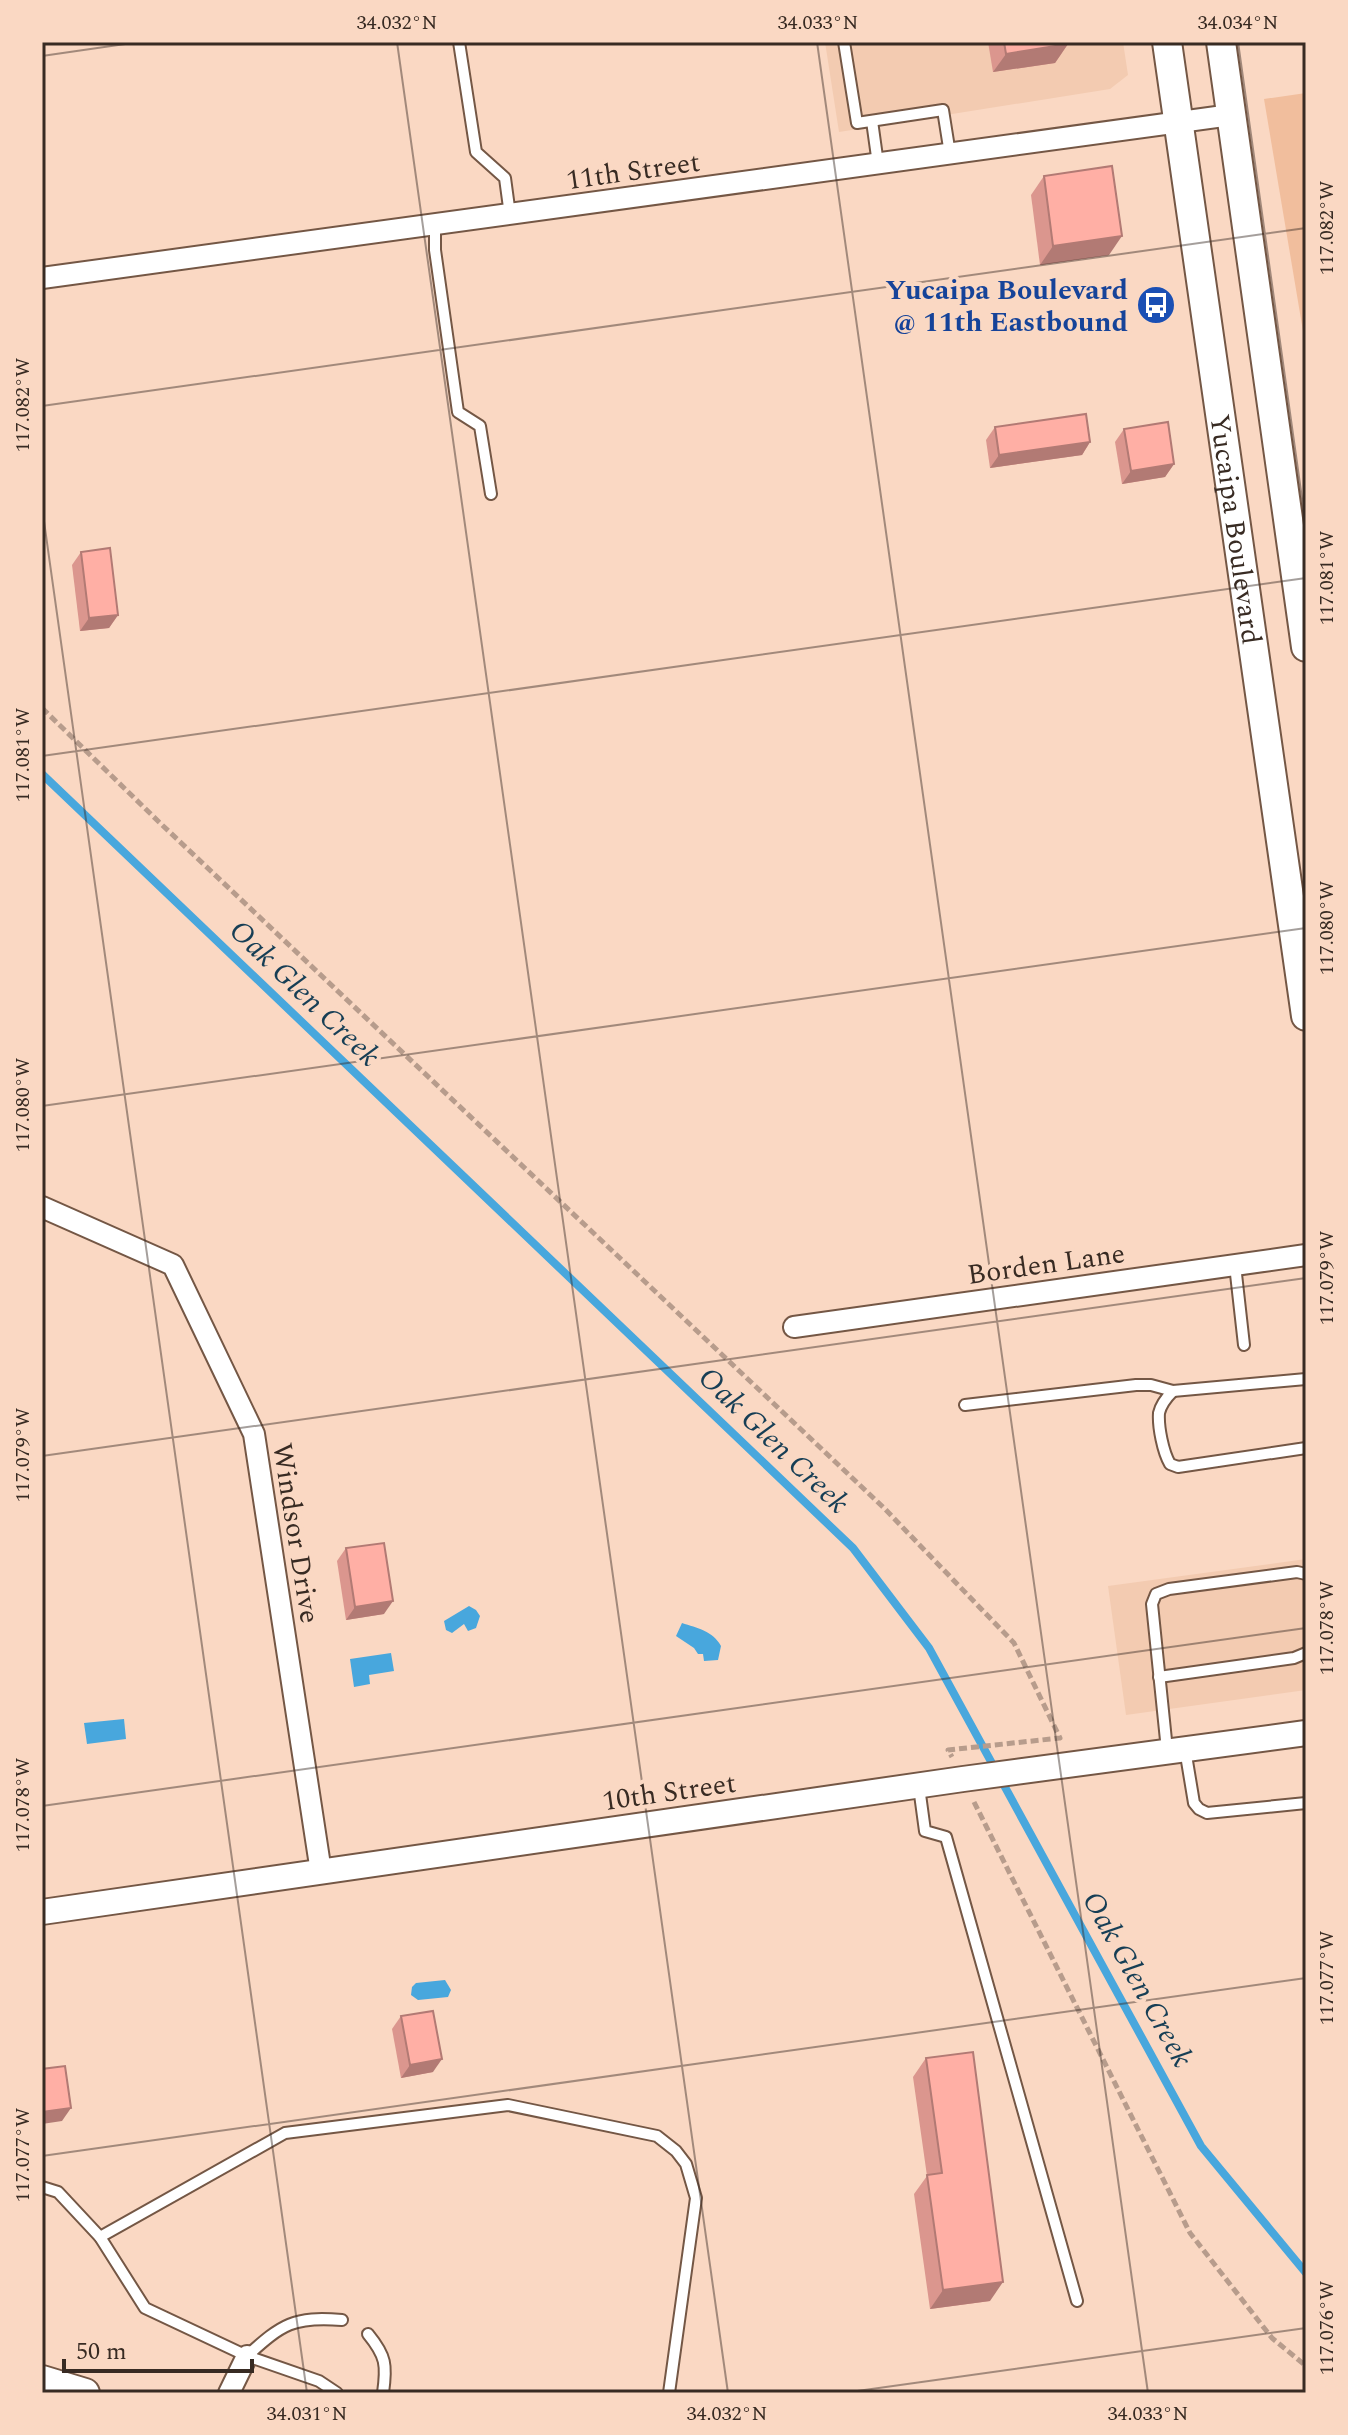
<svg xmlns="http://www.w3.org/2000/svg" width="1348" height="2435" font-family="Spectral,serif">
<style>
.built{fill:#f3cbb1}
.green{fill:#f1be9d}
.water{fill:#48a7dd}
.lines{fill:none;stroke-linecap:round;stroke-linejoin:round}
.stream{stroke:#48a7dd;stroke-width:8}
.service-casing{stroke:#745745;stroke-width:14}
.minor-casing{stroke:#745745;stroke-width:24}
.tertiary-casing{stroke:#745745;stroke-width:28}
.secondary-casing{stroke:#745745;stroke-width:32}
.path{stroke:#b79c8c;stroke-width:5;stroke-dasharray:8 4;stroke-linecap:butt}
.service{stroke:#fff;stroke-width:10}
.minor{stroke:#fff;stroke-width:20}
.tertiary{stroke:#fff;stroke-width:24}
.secondary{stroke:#fff;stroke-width:28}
.wall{fill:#db968e}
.shaded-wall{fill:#b27a74}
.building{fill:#ffafa5;stroke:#b27a74;stroke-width:2}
.ticks{fill:none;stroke:#382b23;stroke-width:2;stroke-opacity:0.45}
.labels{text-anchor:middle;stroke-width:8;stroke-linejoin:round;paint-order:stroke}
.street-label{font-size:28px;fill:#382b23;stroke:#fad8c3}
.transit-label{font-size:28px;font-weight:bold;fill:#164399;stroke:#fad8c3;text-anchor:end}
.water-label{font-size:30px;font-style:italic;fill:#163e55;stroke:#fad8c3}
.neatline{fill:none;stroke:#382b23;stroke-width:3}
.ticks-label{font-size:20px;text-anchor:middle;fill:#382b23}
</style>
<rect width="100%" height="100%" fill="#fad8c3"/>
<g class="built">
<path d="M 825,42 L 1123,42 L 1128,75 L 1110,89 L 839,132 Z"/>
<path d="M 1306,1559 L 1306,1690 L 1126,1715 L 1108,1586 Z"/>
</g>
<path class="green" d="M 1306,93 L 1306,349 L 1264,99 Z"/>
<g class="water">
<path d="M 469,1606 L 476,1610 L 480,1616 L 476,1628 L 468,1631 L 464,1624 L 452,1633 L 446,1630 L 444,1621 Z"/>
<path d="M 682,1623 C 697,1628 713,1631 721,1646 L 718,1660 L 704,1661 L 703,1654 L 698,1654 L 694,1648 L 676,1636 Z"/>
<path d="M 391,1653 L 394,1671 L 369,1675 L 370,1684 L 354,1687 L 350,1659 Z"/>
<path d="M 124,1719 L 126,1739 L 87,1744 L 84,1723 Z"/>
<path d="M 445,1980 L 451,1990 L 448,1997 L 418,2000 L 411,1995 L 412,1987 L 416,1983 Z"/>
</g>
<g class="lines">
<path class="stream" d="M 42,774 L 853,1548 L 929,1648 L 1201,2146 L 1306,2273"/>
<defs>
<g id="service">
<path d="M 459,42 L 476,152 L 505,178 L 510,215"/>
<path d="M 844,42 L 857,123 L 943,110 L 950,154"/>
<path d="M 872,121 L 878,164"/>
<path d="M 435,225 L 435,250 L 458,412 L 480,426 L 491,494"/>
<path d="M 1235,1265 L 1244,1345"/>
<path d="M 1173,1391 C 1167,1397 1161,1404 1159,1413 C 1158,1427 1163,1452 1170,1464 L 1178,1467 L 1306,1448"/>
<path d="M 965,1405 L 1136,1385 L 1151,1385 L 1173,1391 L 1306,1379"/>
<path d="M 1159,1677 L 1294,1658 L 1306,1653"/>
<path d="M 1185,1749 L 1194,1803 L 1199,1809 L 1207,1813 L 1306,1803"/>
<path d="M 1167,1750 L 1152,1604 L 1156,1594 L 1169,1589 L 1297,1572 L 1306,1574"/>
<path d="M 919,1787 L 925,1831 L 946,1837 L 1077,2301"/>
<path d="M 42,2187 L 58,2192 L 100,2237 L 145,2308 L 247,2356 L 319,2381 L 337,2393"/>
<path d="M 100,2237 L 285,2133 L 508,2105 L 657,2136 L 676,2151 L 686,2164 L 696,2198 L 669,2393"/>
<path d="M 368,2334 C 386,2356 387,2365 383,2393"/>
<path d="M 247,2356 C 282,2324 294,2316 342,2320"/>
</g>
<g id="minor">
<path d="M 42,278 L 1231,115"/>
<path d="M 42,1207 L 173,1265 L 254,1434 L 321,1872"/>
<path d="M 794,1327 L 1306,1255"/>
<path d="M 229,2393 L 247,2356"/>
</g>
<path id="tertiary" d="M 42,1912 L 963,1779 L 1306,1733"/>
<g id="secondary">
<path id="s1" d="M 1167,42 L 1306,1016"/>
<path d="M 1221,42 L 1306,647"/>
<path d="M 42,2380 L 85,2393"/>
</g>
</defs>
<use href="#service" class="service-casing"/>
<use href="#minor" class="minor-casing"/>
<use href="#tertiary" class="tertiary-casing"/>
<use href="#secondary" class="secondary-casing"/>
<g class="path">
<path d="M 42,708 L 159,822 L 883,1507 L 1014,1643 L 1060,1738 L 948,1750 L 952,1757"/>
<path d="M 974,1802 L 1190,2233 L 1272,2338 L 1306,2366"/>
</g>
<use href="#service" class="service"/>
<use href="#minor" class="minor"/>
<use href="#tertiary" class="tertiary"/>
<use href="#secondary" class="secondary"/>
</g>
<g class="wall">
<path d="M 988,42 L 1068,42 L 1068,44 L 1055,63 L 993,72 Z"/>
<path d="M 1044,176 L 1109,255 L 1040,265 L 1031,195 Z"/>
<path d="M 995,427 L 1090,442 L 1082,455 L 990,468 L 986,440 Z"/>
<path d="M 1124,429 L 1174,464 L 1165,477 L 1122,484 L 1115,442 Z"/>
<path d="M 81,552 L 118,615 L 109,628 L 80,631 L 72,565 Z"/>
<path d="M 346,1548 L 384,1614 L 346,1620 L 337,1561 Z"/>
<path d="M 401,2016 L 433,2072 L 401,2078 L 392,2029 Z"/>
<path d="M 926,2058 L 990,2301 L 930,2309 L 914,2194 L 927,2176 L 913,2077 Z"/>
</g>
<g class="shaded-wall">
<path d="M 1068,44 L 1055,63 L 993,72 L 1006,54 Z"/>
<path d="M 1122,236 L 1109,255 L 1040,265 L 1053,246 Z"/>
<path d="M 1090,442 L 1082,455 L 990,468 L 999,455 Z"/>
<path d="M 1174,464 L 1165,477 L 1122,484 L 1131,471 Z"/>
<path d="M 118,615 L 109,628 L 80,631 L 89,618 Z"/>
<path d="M 393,1601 L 384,1614 L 346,1620 L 355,1607 Z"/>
<path d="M 442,2059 L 433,2072 L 401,2078 L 410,2065 Z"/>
<path d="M 71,2108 L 62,2121 L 42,2124 L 42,2112 Z"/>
<path d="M 1003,2282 L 990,2301 L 930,2309 L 943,2290 Z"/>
</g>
<g class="building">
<path d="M 1004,42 L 1068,42 L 1068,44 L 1006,54 Z"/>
<path d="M 1112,166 L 1122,236 L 1053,246 L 1044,176 Z"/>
<path d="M 1086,414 L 1090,442 L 999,455 L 995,427 Z"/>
<path d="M 1168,422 L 1174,464 L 1131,471 L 1124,429 Z"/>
<path d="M 110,548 L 118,615 L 89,618 L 81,552 Z"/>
<path d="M 384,1543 L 393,1601 L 355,1607 L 346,1548 Z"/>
<path d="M 433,2011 L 442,2059 L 410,2065 L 401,2016 Z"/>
<path d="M 973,2052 L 1003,2282 L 943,2290 L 927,2175 L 942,2173 L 926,2058 Z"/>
<path d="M 65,2066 L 71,2108 L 42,2112 L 42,2069 Z"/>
</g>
<path class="ticks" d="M 397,42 L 728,2393M 817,42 L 1148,2393M 1238,42 L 1306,527M 42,56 L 139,42M 42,406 L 1306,228M 42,507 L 307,2393M 42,756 L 1306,578M 42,1106 L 1306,928M 42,1456 L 1306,1278M 42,1806 L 1306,1628M 42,2156 L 1306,1978M 843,2393 L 1306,2328"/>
<defs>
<symbol id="bus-disc" viewBox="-11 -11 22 22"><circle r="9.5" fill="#1a4fb4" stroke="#fad8c3"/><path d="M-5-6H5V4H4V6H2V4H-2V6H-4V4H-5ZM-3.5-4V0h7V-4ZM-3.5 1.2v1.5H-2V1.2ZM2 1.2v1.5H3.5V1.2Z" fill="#fff"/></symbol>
</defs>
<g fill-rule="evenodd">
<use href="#bus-disc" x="1134" y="283" width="44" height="44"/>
</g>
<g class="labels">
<g class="street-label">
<text transform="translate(633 170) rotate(-8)" y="10">11th Street</text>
<text dy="10" stroke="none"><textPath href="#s1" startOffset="492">Yucaipa Boulevard</textPath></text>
<text transform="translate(1046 1263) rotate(-8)" y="10">Borden Lane</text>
<text transform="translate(297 1533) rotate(81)" y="10">Windsor Drive</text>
<text transform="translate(669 1791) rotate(-8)" y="10">10th Street</text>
</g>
<g class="transit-label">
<text x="1128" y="299">Yucaipa Boulevard<tspan x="1128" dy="32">@ 11th Eastbound</tspan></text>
</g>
<g class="water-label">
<text transform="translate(305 993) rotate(44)" y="10">Oak Glen Creek</text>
<text transform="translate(774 1440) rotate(44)" y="10">Oak Glen Creek</text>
<text transform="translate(1138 1979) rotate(61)" y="10">Oak Glen Creek</text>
</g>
</g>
<rect width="1348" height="2435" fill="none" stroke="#fad8c3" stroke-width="88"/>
<path d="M64 2359v12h188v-12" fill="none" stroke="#382b23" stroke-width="4"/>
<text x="76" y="2359" font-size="24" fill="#382b23" stroke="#fad8c3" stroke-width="6" paint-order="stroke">50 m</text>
<rect x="44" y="44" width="1260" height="2347" class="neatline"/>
<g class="ticks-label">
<text x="397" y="29">34.032°N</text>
<text x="818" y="29">34.033°N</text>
<text x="1238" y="29">34.034°N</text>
<text transform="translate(1326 228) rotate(-90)" y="7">117.082°W</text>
<text transform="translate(22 405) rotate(-90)" y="7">117.082°W</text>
<text transform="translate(1326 578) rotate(-90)" y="7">117.081°W</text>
<text transform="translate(22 755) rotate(-90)" y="7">117.081°W</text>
<text transform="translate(1326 928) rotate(-90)" y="7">117.080°W</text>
<text transform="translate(22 1105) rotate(-90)" y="7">117.080°W</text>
<text transform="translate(1326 1278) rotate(-90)" y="7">117.079°W</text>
<text transform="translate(22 1455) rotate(-90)" y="7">117.079°W</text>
<text transform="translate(1326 1628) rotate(-90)" y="7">117.078°W</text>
<text transform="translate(22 1805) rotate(-90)" y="7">117.078°W</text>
<text transform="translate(1326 1978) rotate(-90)" y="7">117.077°W</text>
<text transform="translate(22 2155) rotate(-90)" y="7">117.077°W</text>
<text transform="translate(1326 2328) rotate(-90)" y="7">117.076°W</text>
<text x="307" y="2420">34.031°N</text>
<text x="727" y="2420">34.032°N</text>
<text x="1148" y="2420">34.033°N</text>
</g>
</svg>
